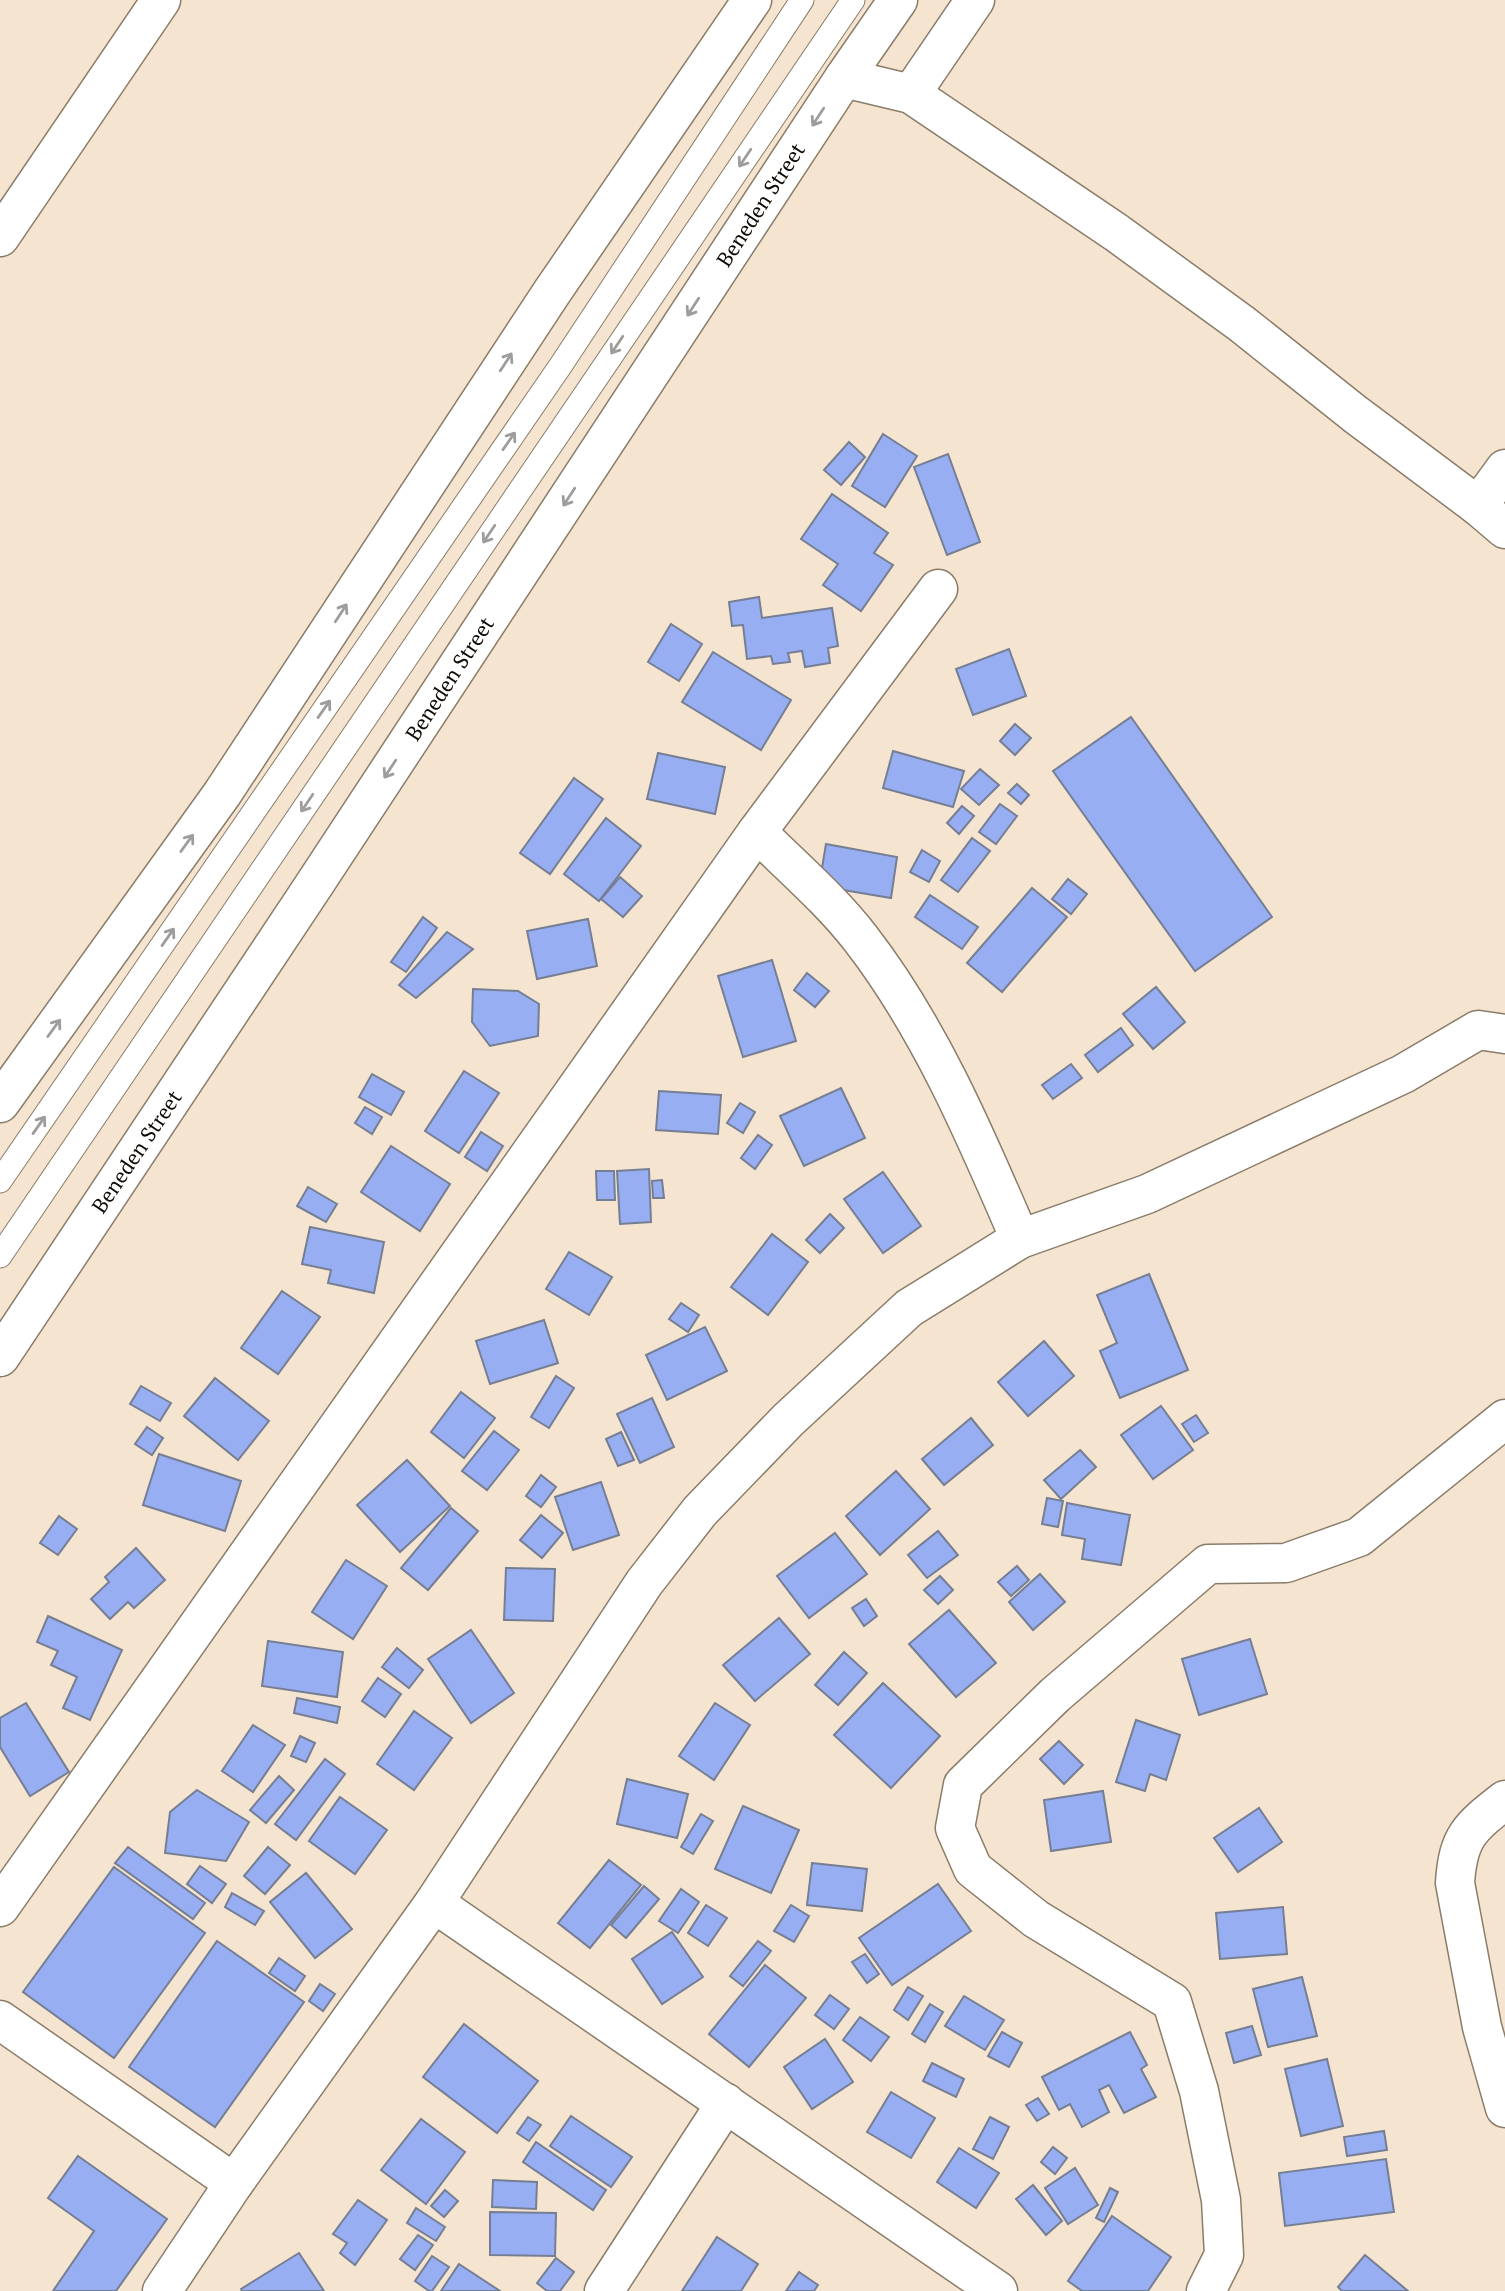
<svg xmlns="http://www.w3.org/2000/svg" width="1505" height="2291" font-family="'PT Serif',serif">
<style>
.building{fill:#98aef3;stroke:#767e93;stroke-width:2}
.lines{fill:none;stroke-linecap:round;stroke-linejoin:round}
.service-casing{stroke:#8a7c68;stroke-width:25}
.minor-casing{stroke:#8a7c68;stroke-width:41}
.secondary-casing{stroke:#8a7c68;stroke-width:41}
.service{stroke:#fff;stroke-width:23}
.minor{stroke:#fff;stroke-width:38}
.secondary{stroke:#fff;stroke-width:38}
.oneway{stroke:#9f9d9b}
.labels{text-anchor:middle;stroke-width:7;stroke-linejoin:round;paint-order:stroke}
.street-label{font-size:21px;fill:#0f0a04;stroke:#fff}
</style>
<rect width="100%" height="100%" fill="#f5e5d0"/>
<g class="building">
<path d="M 883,434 L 917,456 L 885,507 L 852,486 Z"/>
<path d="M 849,442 L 865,457 L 841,485 L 824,470 Z"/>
<path d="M 948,454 L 980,542 L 947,555 L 914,467 Z"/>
<path d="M 832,494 L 888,533 L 874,553 L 893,565 L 861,611 L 823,585 L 838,564 L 801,539 Z"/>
<path d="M 759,597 L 762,618 L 832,608 L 838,646 L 828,648 L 830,663 L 805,667 L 802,651 L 788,653 L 790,662 L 773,664 L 771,656 L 747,659 L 743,625 L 732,626 L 729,602 Z"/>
<path d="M 671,624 L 702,644 L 679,681 L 648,662 Z"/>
<path d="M 1009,649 L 1026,696 L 973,715 L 956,669 Z"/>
<path d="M 713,652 L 791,700 L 761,750 L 682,702 Z"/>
<path d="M 1131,717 L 1272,917 L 1195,971 L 1053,771 Z"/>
<path d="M 1015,724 L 1031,738 L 1015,755 L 1000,741 Z"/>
<path d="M 893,751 L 964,771 L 953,807 L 883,788 Z"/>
<path d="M 658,753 L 725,767 L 715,814 L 647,799 Z"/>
<path d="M 980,769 L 999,785 L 979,805 L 961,789 Z"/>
<path d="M 574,778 L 603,799 L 550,874 L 520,853 Z"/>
<path d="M 1017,784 L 1029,795 L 1021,804 L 1008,793 Z"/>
<path d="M 1000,804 L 1017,816 L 996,844 L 979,832 Z"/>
<path d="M 962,806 L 974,816 L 959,834 L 947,823 Z"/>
<path d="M 606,818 L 641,846 L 599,901 L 564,874 Z"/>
<path d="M 972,838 L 990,851 L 958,892 L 941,880 Z"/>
<path d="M 826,844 L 897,857 L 891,898 L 819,886 Z"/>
<path d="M 922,850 L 940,861 L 929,882 L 910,872 Z"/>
<path d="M 620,877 L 642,896 L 623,917 L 601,899 Z"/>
<path d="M 1068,879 L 1087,894 L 1071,914 L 1052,899 Z"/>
<path d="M 1032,888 L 1067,917 L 1002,992 L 967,963 Z"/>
<path d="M 930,895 L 978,927 L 962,949 L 915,917 Z"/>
<path d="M 423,917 L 437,928 L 406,972 L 391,962 Z"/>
<path d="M 588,919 L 597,966 L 537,979 L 527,931 Z"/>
<path d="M 447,932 L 473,949 L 416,998 L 399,985 Z"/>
<path d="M 772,960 L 796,1041 L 743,1057 L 718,976 Z"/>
<path d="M 807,973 L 829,991 L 815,1007 L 794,990 Z"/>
<path d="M 1156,987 L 1185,1022 L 1153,1049 L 1123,1014 Z"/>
<path d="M 473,989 L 518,991 L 539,1004 L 538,1036 L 490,1046 L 472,1022 Z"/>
<path d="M 1121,1028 L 1133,1045 L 1098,1072 L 1085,1055 Z"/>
<path d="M 1071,1064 L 1082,1078 L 1053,1099 L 1042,1085 Z"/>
<path d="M 464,1071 L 499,1093 L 459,1153 L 425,1131 Z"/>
<path d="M 372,1074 L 404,1092 L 391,1115 L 359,1097 Z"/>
<path d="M 841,1088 L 865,1138 L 804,1166 L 780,1116 Z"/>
<path d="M 659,1091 L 721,1095 L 718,1134 L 656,1130 Z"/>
<path d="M 740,1103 L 755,1112 L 743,1133 L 727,1123 Z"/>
<path d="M 365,1107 L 382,1117 L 372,1134 L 355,1123 Z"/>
<path d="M 481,1132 L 503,1146 L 487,1171 L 465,1157 Z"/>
<path d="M 758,1135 L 772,1145 L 755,1169 L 741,1158 Z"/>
<path d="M 391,1146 L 450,1184 L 420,1231 L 361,1192 Z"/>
<path d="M 649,1169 L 651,1222 L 620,1224 L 617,1171 Z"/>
<path d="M 596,1171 L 614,1171 L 615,1200 L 597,1200 Z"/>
<path d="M 883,1172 L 921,1226 L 883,1253 L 844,1199 Z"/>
<path d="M 662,1180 L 664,1198 L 653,1198 L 652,1181 Z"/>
<path d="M 308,1187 L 337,1204 L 326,1222 L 297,1206 Z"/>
<path d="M 830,1214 L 844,1228 L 820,1253 L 806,1240 Z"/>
<path d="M 310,1227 L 384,1242 L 374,1293 L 328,1283 L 331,1270 L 302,1264 Z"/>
<path d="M 772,1234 L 808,1262 L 768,1315 L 731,1287 Z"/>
<path d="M 569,1252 L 612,1277 L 589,1315 L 546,1289 Z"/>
<path d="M 1149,1274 L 1188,1370 L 1120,1398 L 1100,1351 L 1117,1343 L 1097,1295 Z"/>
<path d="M 282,1291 L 320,1317 L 278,1374 L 241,1348 Z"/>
<path d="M 681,1303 L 699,1315 L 688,1332 L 669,1319 Z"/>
<path d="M 544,1320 L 558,1363 L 490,1384 L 476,1341 Z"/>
<path d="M 705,1327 L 727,1371 L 667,1400 L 646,1355 Z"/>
<path d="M 1044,1341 L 1074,1376 L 1028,1416 L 998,1382 Z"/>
<path d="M 556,1376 L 574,1388 L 549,1428 L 531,1417 Z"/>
<path d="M 215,1378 L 269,1421 L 238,1460 L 184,1416 Z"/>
<path d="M 141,1386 L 171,1403 L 160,1421 L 130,1404 Z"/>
<path d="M 461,1392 L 495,1418 L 464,1458 L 431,1432 Z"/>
<path d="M 652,1398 L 674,1447 L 640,1463 L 617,1414 Z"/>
<path d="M 1161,1406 L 1193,1450 L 1153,1479 L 1121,1435 Z"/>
<path d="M 1196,1415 L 1208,1433 L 1194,1442 L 1182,1424 Z"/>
<path d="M 971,1418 L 993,1445 L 944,1485 L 922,1459 Z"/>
<path d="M 147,1427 L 163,1438 L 152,1455 L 135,1444 Z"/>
<path d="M 494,1431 L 519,1450 L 487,1490 L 462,1471 Z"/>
<path d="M 621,1432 L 634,1460 L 618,1466 L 606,1439 Z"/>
<path d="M 1080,1450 L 1096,1467 L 1061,1499 L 1044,1480 Z"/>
<path d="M 159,1454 L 241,1481 L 225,1531 L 143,1505 Z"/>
<path d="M 407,1460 L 450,1506 L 400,1552 L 357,1505 Z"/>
<path d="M 896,1471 L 930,1509 L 880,1555 L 846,1516 Z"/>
<path d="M 541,1475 L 556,1487 L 541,1507 L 526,1496 Z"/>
<path d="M 601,1482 L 619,1535 L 573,1550 L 555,1497 Z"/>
<path d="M 1047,1498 L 1063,1501 L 1058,1527 L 1042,1524 Z"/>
<path d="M 1067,1503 L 1130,1515 L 1121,1565 L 1082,1559 L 1085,1539 L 1062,1535 Z"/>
<path d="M 451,1508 L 478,1531 L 428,1590 L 401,1568 Z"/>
<path d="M 541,1515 L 563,1533 L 542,1558 L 520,1540 Z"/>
<path d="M 59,1516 L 77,1529 L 58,1555 L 40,1543 Z"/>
<path d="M 938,1531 L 958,1555 L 927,1578 L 908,1555 Z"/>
<path d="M 835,1533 L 867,1574 L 809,1618 L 777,1576 Z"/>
<path d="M 136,1548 L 165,1580 L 134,1608 L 128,1602 L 110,1619 L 91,1599 L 109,1582 L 105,1577 Z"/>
<path d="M 346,1560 L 387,1586 L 353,1639 L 312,1612 Z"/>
<path d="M 1017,1566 L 1029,1580 L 1011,1596 L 998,1582 Z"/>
<path d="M 506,1568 L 555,1569 L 553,1621 L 504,1620 Z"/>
<path d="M 1040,1574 L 1065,1602 L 1033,1630 L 1009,1602 Z"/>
<path d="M 940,1576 L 953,1590 L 938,1604 L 924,1590 Z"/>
<path d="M 866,1599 L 877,1616 L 864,1626 L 852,1608 Z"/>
<path d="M 949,1610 L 996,1663 L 956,1697 L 909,1644 Z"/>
<path d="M 48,1616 L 122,1650 L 90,1720 L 63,1708 L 77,1677 L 51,1665 L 58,1651 L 37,1642 Z"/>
<path d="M 779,1618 L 810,1654 L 755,1701 L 723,1665 Z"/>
<path d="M 471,1630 L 514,1693 L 471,1723 L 428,1659 Z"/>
<path d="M 1250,1639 L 1267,1694 L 1199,1715 L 1182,1659 Z"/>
<path d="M 268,1641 L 343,1652 L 337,1697 L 262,1686 Z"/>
<path d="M 397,1648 L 423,1670 L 409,1688 L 382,1667 Z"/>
<path d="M 844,1652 L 867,1673 L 838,1705 L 815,1685 Z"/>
<path d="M 378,1678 L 401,1694 L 385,1717 L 362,1701 Z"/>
<path d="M 883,1683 L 940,1736 L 891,1788 L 834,1735 Z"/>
<path d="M 297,1698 L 340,1707 L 337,1723 L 294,1713 Z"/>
<path d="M 26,1703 L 69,1772 L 30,1796 L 0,1747 L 0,1718 Z"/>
<path d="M 715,1703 L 750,1725 L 714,1780 L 679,1756 Z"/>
<path d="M 414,1711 L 452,1738 L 414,1790 L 377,1764 Z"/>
<path d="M 1136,1720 L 1180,1735 L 1166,1780 L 1150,1774 L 1145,1791 L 1116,1782 Z"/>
<path d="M 253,1725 L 285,1745 L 253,1792 L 222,1771 Z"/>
<path d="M 300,1736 L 315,1743 L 306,1762 L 291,1756 Z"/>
<path d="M 1059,1741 L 1083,1765 L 1064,1784 L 1040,1759 Z"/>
<path d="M 325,1759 L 345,1774 L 296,1840 L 275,1824 Z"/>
<path d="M 279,1776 L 294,1790 L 266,1823 L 250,1810 Z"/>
<path d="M 627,1779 L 688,1794 L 677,1838 L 617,1824 Z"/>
<path d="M 197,1790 L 249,1822 L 226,1861 L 165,1853 L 170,1812 Z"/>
<path d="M 1103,1791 L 1111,1842 L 1051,1851 L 1044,1800 Z"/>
<path d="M 340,1797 L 387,1830 L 355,1874 L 309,1841 Z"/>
<path d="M 743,1806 L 799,1830 L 771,1893 L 715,1869 Z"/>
<path d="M 1259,1808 L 1282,1842 L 1238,1872 L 1214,1838 Z"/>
<path d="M 701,1814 L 713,1821 L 693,1854 L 681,1847 Z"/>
<path d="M 128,1847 L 205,1903 L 193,1919 L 115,1863 Z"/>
<path d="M 268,1847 L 290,1865 L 265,1894 L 244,1876 Z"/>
<path d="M 609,1860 L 641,1885 L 590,1948 L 558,1923 Z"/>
<path d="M 812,1863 L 867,1869 L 862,1911 L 807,1905 Z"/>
<path d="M 200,1866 L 226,1884 L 212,1903 L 187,1884 Z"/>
<path d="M 114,1867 L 205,1933 L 114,2058 L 23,1992 Z"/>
<path d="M 306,1873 L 352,1929 L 315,1958 L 270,1902 Z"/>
<path d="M 938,1884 L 971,1931 L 892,1985 L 859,1938 Z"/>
<path d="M 644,1886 L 659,1899 L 626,1938 L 611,1925 Z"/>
<path d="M 681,1889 L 699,1902 L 678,1933 L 659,1921 Z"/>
<path d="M 232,1893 L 264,1911 L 255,1925 L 225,1907 Z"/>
<path d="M 706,1905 L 727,1918 L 708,1946 L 688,1933 Z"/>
<path d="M 791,1905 L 809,1916 L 794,1942 L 774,1931 Z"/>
<path d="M 1283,1907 L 1287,1954 L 1220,1959 L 1216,1913 Z"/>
<path d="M 672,1932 L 703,1977 L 662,2004 L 632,1959 Z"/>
<path d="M 217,1941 L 304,2002 L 215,2127 L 129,2067 Z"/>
<path d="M 758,1941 L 771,1951 L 743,1986 L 730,1976 Z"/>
<path d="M 865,1954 L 879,1974 L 867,1983 L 852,1962 Z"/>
<path d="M 279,1958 L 305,1976 L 295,1991 L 269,1973 Z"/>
<path d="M 765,1965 L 806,1998 L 749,2067 L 709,2034 Z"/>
<path d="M 1302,1977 L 1317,2036 L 1268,2047 L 1253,1989 Z"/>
<path d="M 320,1984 L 335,1994 L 323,2011 L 309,2001 Z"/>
<path d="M 908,1987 L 923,1996 L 908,2020 L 894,2010 Z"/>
<path d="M 830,1995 L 849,2009 L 834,2029 L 815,2015 Z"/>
<path d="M 964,1996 L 1004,2020 L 985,2050 L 945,2026 Z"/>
<path d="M 930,2004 L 943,2012 L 925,2042 L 912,2034 Z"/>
<path d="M 860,2017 L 889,2037 L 871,2061 L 843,2040 Z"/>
<path d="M 464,2024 L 538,2081 L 497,2133 L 423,2077 Z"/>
<path d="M 1252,2026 L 1261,2055 L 1234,2063 L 1226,2033 Z"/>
<path d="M 1002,2032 L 1022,2043 L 1009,2067 L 988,2056 Z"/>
<path d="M 1130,2032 L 1147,2065 L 1141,2069 L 1156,2097 L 1124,2113 L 1109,2085 L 1099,2090 L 1109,2112 L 1082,2127 L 1070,2104 L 1059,2110 L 1042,2077 Z"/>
<path d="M 825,2039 L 853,2082 L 812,2109 L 784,2067 Z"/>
<path d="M 1327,2059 L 1343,2126 L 1301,2136 L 1285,2069 Z"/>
<path d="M 932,2063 L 964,2079 L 956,2097 L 923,2081 Z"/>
<path d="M 891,2092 L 935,2118 L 911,2158 L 867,2132 Z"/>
<path d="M 1038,2098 L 1049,2114 L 1037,2121 L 1026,2105 Z"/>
<path d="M 571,2116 L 632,2157 L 611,2187 L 550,2146 Z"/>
<path d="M 528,2117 L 541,2125 L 529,2141 L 517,2133 Z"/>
<path d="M 990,2117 L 1009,2127 L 993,2159 L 973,2149 Z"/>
<path d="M 421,2119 L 465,2152 L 426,2204 L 381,2170 Z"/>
<path d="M 1384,2131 L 1387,2150 L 1347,2156 L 1344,2137 Z"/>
<path d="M 536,2142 L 606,2190 L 593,2210 L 523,2162 Z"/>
<path d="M 1053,2147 L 1067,2158 L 1055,2174 L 1041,2162 Z"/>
<path d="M 959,2148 L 999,2173 L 976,2208 L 937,2182 Z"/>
<path d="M 78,2156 L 167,2219 L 116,2291 L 53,2291 L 94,2231 L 48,2198 Z"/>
<path d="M 1386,2159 L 1394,2212 L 1285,2226 L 1279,2173 Z"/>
<path d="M 1075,2168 L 1098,2205 L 1068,2224 L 1045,2188 Z"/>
<path d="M 493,2180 L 537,2182 L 536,2209 L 492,2207 Z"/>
<path d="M 1033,2185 L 1062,2221 L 1046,2235 L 1016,2199 Z"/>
<path d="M 1110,2188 L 1118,2192 L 1104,2222 L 1096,2218 Z"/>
<path d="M 445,2190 L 458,2201 L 444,2217 L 431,2206 Z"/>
<path d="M 358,2200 L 387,2220 L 355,2265 L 340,2253 L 347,2243 L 333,2234 Z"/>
<path d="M 416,2208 L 445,2227 L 436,2241 L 407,2223 Z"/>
<path d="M 490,2212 L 556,2213 L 555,2256 L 490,2255 Z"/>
<path d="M 1112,2216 L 1171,2257 L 1148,2291 L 1082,2291 L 1068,2281 Z"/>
<path d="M 418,2235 L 433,2245 L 415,2270 L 400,2259 Z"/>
<path d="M 717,2237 L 758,2264 L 741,2291 L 682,2291 Z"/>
<path d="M 299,2253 L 324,2291 L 242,2291 L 241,2289 Z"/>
<path d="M 1365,2255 L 1408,2291 L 1342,2291 L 1338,2287 Z"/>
<path d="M 432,2256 L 449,2267 L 432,2291 L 429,2291 L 415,2281 Z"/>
<path d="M 556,2258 L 574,2272 L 560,2291 L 547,2291 L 537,2283 Z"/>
<path d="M 459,2264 L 500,2291 L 441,2291 Z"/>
<path d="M 799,2272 L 818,2285 L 814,2291 L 786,2291 Z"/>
</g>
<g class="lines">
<defs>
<g id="service">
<path d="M 0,1181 L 561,365 L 802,0"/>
<path d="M 0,1256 L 853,0"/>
</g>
<g id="minor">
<path d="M 844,78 L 911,94 L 1117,233 L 1242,324 L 1355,414 L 1478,506 L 1505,529"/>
<path d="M 911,94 L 975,0"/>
<path d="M 0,237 L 161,0"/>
<path d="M 1478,506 L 1505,469"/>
<path d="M 757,832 C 792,867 831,900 861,939 C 930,1028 976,1137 1020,1239"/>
<path d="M 1505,1800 C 1469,1828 1458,1837 1455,1883 L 1482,2027 L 1505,2108"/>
<path d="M 434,1903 L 998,2291"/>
<path d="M 0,1907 L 757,832 L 938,589"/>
<path d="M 0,2020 L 234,2183"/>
<path d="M 162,2291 L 234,2183 L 434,1903 L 644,1583 L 700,1511 L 788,1420 L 909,1308 L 1020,1239 L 1147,1194 L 1403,1074 L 1478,1030 L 1505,1034"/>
<path d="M 604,2291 L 726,2103"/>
<path d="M 1206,2291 L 1224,2255 L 1221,2200 L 1199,2091 L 1172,2002 L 1036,1919 L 973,1869 L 955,1828 L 963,1785 L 1055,1695 L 1208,1564 L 1286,1563 L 1359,1537 L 1505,1419"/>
</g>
<g id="secondary">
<path d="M 0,1103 L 222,794 L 552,292 L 752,0"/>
<path d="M 0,1357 L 312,888 L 844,78 L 898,0"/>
</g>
</defs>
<use href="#service" class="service-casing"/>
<use href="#minor" class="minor-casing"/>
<use href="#secondary" class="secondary-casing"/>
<use href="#service" class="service"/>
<use href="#minor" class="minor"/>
<use href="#secondary" class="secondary"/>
</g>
<defs><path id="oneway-shaft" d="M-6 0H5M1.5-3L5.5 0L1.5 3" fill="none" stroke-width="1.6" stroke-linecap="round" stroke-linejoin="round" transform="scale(1.75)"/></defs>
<g class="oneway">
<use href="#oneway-shaft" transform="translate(818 117) rotate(123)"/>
<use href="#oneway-shaft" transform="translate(745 158) rotate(124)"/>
<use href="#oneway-shaft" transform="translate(693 307) rotate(123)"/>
<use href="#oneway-shaft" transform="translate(617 345) rotate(124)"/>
<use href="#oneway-shaft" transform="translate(506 362) rotate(-57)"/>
<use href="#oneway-shaft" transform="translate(509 441) rotate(-55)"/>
<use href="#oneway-shaft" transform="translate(569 497) rotate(123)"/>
<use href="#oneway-shaft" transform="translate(489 534) rotate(124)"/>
<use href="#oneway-shaft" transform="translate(341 613) rotate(-57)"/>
<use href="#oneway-shaft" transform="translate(324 709) rotate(-55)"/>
<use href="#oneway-shaft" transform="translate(390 769) rotate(123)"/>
<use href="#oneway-shaft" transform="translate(307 803) rotate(124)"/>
<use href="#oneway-shaft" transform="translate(187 843) rotate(-54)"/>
<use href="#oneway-shaft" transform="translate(168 937) rotate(-55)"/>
<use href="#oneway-shaft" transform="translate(54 1028) rotate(-54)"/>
<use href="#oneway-shaft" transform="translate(39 1125) rotate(-55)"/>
</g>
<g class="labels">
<g class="street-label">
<text transform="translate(761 205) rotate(-57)" y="7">Beneden Street</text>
<text transform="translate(450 679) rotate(-57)" y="7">Beneden Street</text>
<text transform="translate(137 1152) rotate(-56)" y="7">Beneden Street</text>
</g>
</g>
</svg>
